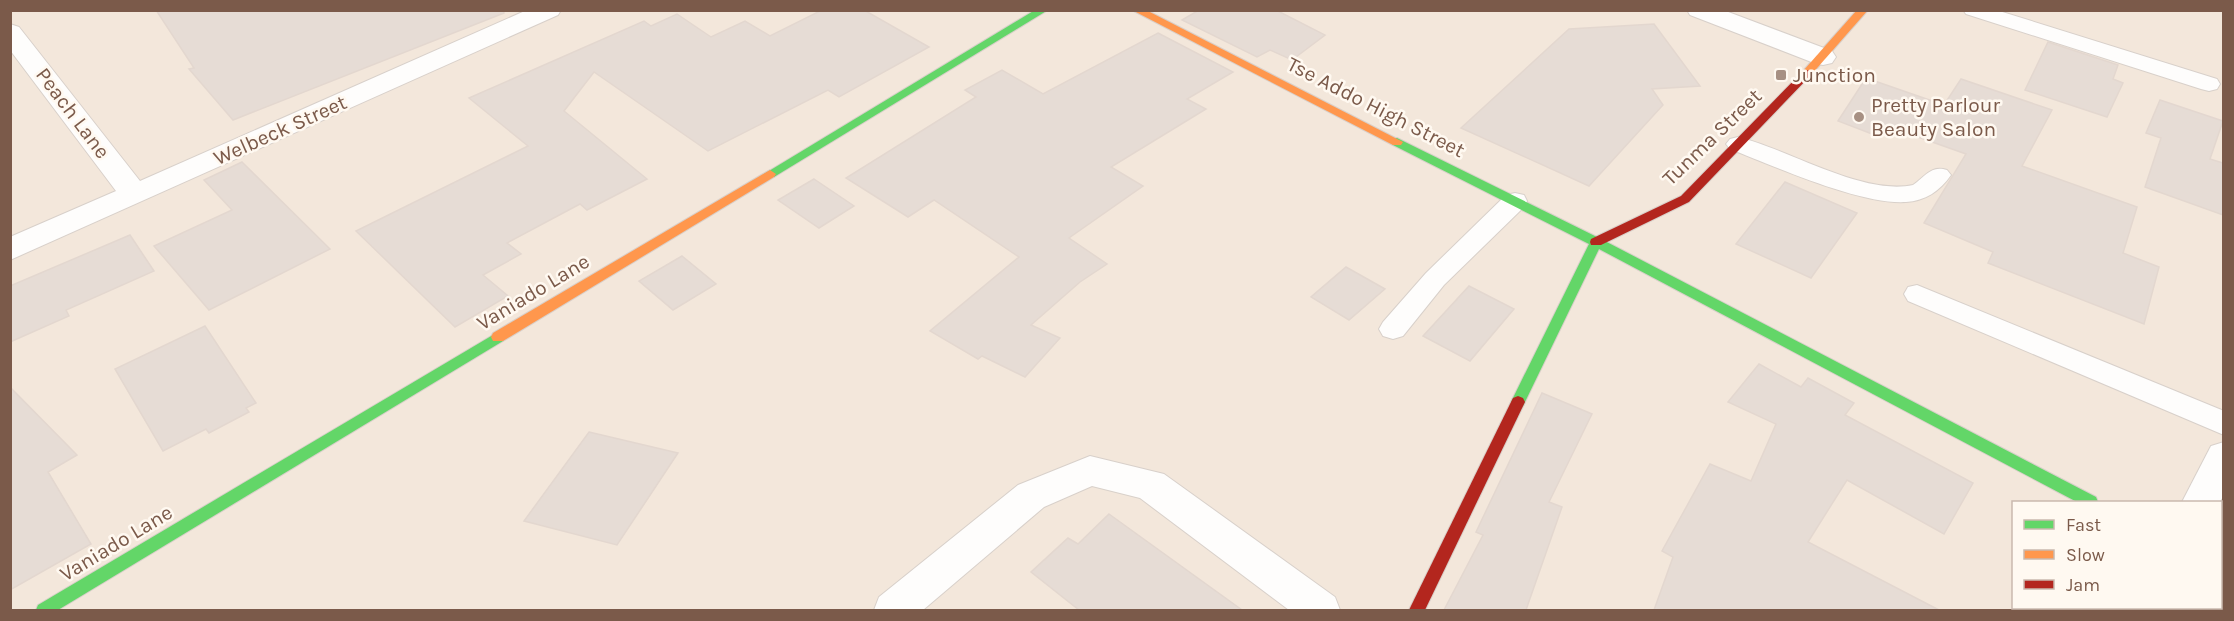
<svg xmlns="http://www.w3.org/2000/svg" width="2234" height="621" font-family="Karla,sans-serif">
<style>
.residential{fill:#f3e7db;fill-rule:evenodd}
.building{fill:#e6dcd5;stroke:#e3d7cf;stroke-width:1.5}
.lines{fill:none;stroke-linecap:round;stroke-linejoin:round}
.lane-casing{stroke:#d8d0ca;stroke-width:2}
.street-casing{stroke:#d8d0ca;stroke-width:2}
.fast-casing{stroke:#d9d0ca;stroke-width:2}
.slow-casing{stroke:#d9d0ca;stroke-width:2}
.jam-casing{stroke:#d9d0ca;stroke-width:2}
.lane{fill:#fefdfc;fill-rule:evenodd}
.street{fill:#fefdfc;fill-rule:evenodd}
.fast{fill:#63d668;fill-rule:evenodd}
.slow{fill:#ff974d;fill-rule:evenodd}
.jam{fill:#b3261e;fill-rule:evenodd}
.poi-dot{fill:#a79083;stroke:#fff9f1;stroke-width:2}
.labels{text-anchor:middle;stroke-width:5;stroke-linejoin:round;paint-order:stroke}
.poi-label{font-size:21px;fill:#7b5a4a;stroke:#fff9f1;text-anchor:start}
.street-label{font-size:21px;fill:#7b5a4a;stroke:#fff9f1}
</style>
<rect width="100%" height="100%" fill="#faf4ee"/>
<path class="residential" d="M 10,11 L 2223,11 L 2223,610 L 11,610 ZM 2014,502 L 2220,502 L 2220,608 L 2014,608 Z"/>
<g class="building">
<path d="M 156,10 L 503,10 L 504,13 L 233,120 L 189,69 L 194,68 Z"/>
<path d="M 822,10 L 864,10 L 929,47 L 839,97 L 828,90 L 708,151 L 594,72 L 564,111 L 647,179 L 587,210 L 580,204 L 507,243 L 521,254 L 483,275 L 508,296 L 455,327 L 356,231 L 528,146 L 469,98 L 644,21 L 651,26 L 677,14 L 711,37 L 745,21 L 770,36 Z"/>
<path d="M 1199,10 L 1276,10 L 1325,35 L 1292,60 L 1270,50 L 1257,57 L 1182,20 Z"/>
<path d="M 1654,24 L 1700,86 L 1652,89 L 1663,105 L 1589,186 L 1461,128 L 1569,29 Z"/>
<path d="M 1158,33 L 1233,72 L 1187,99 L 1206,109 L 1111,167 L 1143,186 L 1069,238 L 1107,264 L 1080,282 L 1031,325 L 1060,338 L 1025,377 L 982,356 L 978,359 L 930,331 L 1019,257 L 934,200 L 908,217 L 846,178 L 976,97 L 965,90 L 1002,70 L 1043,94 Z"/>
<path d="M 2048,42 L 2118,65 L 2113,79 L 2123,83 L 2107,117 L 2025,90 Z"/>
<path d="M 1866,78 L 1944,105 L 1961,79 L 2052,110 L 2022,166 L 2137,207 L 2123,253 L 2159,267 L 2144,324 L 1988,263 L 1993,252 L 1924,223 L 1966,154 L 1887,126 L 1880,137 L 1838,121 Z"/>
<path d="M 2160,100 L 2223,121 L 2210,159 L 2223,163 L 2223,215 L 2145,187 L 2161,138 L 2146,133 Z"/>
<path d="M 242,162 L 330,249 L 209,310 L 154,246 L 232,210 L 204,180 Z"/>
<path d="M 814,179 L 854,206 L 819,228 L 778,200 Z"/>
<path d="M 1785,182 L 1857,213 L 1811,278 L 1736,244 Z"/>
<path d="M 130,235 L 154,271 L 66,310 L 69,316 L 10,342 L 10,286 Z"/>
<path d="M 682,256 L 716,284 L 673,310 L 639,281 Z"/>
<path d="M 1346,267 L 1385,289 L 1349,320 L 1311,297 Z"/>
<path d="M 1469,286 L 1514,309 L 1470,361 L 1423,336 Z"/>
<path d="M 205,326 L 256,403 L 246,408 L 249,412 L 209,433 L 206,429 L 163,451 L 115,369 Z"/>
<path d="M 1759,364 L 1801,387 L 1808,378 L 1854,403 L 1845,415 L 1973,483 L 1944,534 L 1847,480 L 1808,542 L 1939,610 L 1654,610 L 1673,557 L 1662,551 L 1710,464 L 1751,481 L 1776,424 L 1728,402 Z"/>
<path d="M 10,387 L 77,455 L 48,472 L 91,544 L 10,590 Z"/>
<path d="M 1542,393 L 1592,414 L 1549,502 L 1562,507 L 1526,610 L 1444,610 L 1483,535 L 1476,532 Z"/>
<path d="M 589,432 L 678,453 L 617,545 L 524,521 Z"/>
<path d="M 1109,514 L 1242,610 L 1079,610 L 1031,572 L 1068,538 L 1078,544 Z"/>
</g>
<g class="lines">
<defs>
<g id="lane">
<path d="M 1963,10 L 1996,10 L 2217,79 L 2220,84 L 2217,89 L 2209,91 L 2201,89 L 1966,14 Z"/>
<path d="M 1738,137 C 1788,149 1863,196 1913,185 C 1926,176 1931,165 1947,170 L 1951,175 C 1940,191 1925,201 1906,202 C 1860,205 1774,166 1730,149 L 1726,144 L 1730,139 Z"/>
<path d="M 1515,193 L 1524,195 L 1527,201 L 1524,207 L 1444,285 L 1403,336 L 1393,339 L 1383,336 L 1379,329 L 1383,322 L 1426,273 L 1506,195 Z"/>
<path d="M 1917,285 L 2224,411 L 2224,435 L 1908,301 L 1904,294 L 1908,287 Z"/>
</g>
<g id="street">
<path d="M 527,10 L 561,10 L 558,15 L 10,260 L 10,237 L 116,191 L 10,50 L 10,24 L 19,27 L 140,181 Z"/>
<path d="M 1687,10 L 1723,10 L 1832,51 L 1836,57 L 1832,63 L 1823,65 L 1814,63 L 1690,15 Z"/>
<path d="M 2224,442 L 2224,495 L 2220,502 L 2182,502 L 2211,446 Z"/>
<path d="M 1090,456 L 1164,474 L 1335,597 L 1340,610 L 1289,610 L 1140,498 L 1092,486 L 1044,507 L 923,610 L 874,610 L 879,597 L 1018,485 Z"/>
<path d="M 2220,554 L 2224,555 L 2224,590 L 2220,589 Z"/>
</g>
<g id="fast">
<path d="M 1035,10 L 1048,10 L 774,177 L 766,177 L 764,174 Z"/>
<path d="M 1397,138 L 1601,239 L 2096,497 L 2098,502 L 2077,502 L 1599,249 L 1523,406 L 1513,406 L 1511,402 L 1589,244 L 1393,145 L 1391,142 L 1393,139 Z"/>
<path d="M 498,332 L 503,333 L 505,337 L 503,341 L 58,610 L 36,610 L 38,605 Z"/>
</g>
<g id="slow">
<path d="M 1132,10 L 1146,10 L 1403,142 L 1401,145 L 1393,145 Z"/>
<path d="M 1857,10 L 1868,10 L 1811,75 L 1803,75 L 1803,71 Z"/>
<path d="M 770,170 L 776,174 L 774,177 L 503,341 L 493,341 L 491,337 L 493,333 Z"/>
</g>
<g id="jam">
<path d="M 1807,70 L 1811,71 L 1811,75 L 1689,202 L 1601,245 L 1591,245 L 1590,242 L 1591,239 L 1681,196 L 1803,71 Z"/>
<path d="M 1518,396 L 1523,398 L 1525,402 L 1425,610 L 1409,610 L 1511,402 L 1513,398 Z"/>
</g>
</defs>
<use href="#lane" class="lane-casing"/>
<use href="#street" class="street-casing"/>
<use href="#fast" class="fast-casing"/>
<use href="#slow" class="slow-casing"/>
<use href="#jam" class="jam-casing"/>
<use href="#lane" class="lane"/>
<use href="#street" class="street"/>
<use href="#fast" class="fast"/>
<use href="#slow" class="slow"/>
<use href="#jam" class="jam"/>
</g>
<g class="poi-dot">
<rect x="1775" y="69" width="12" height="12" rx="3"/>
<circle cx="1859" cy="117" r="6"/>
</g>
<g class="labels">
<g class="poi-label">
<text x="1793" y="82">Junction</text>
<text x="1871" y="112">Pretty Parlour<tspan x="1871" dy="24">Beauty Salon</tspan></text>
</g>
<g class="street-label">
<text transform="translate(1376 107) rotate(27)" y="7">Tse Addo High Street</text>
<text transform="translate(73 113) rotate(53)" y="7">Peach Lane</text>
<text transform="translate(280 130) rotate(-24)" y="7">Welbeck Street</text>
<text transform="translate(1712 137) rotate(-44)" y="7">Tunma Street</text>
<text transform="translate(533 292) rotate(-31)" y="7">Vaniado Lane</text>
<text transform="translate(116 543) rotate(-31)" y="7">Vaniado Lane</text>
</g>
</g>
<rect width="2234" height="621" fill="none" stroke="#7b5a4a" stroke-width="24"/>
<rect x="2012" y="501" width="210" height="108" fill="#fff9f1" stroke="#cab9ae" stroke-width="1.5"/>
<rect x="2024" y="520" width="30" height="9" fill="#63d668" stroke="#cab9ae" stroke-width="1.5"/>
<text x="2066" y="531" font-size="18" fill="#7b5a4a">Fast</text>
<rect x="2024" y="550" width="30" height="9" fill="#ff974d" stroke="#cab9ae" stroke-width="1.5"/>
<text x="2066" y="561" font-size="18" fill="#7b5a4a">Slow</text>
<rect x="2024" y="580" width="30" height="9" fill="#b3261e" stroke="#cab9ae" stroke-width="1.5"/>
<text x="2066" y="591" font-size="18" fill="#7b5a4a">Jam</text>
</svg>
